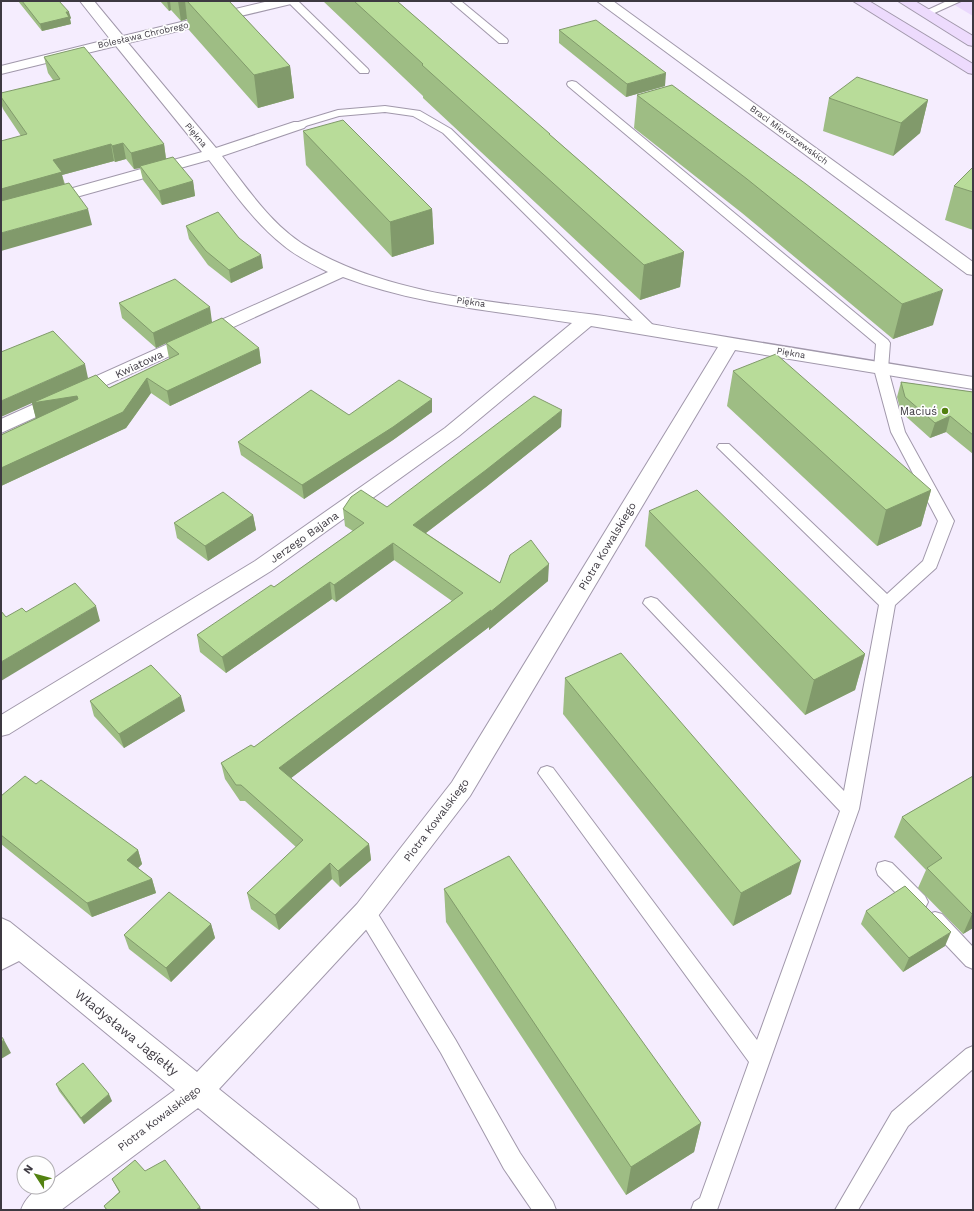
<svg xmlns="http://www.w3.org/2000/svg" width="974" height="1211" font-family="'Work Sans',sans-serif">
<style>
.green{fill:#ead8fd}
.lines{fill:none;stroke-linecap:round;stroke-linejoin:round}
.service-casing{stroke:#a198ab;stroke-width:2}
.minor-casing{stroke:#a198ab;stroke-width:2}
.secondary-casing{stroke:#a198ab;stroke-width:2}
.service{fill:#fff;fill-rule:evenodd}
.minor{fill:#fff;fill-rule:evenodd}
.secondary{fill:#eddbfd;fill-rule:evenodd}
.wall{fill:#9ebd84}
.shaded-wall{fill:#819a6b}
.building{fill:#b8dc99;stroke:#819a6b}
.poi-dot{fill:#52810f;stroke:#fefefe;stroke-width:1.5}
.labels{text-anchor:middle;stroke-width:3.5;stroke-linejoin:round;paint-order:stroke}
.far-street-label{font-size:9px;fill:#3d3941;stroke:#fefefe}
.street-label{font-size:11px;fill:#3d3941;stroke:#fefefe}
.poi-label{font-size:11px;fill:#3d3941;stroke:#fefefe;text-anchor:end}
.near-street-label{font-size:13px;fill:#3d3941;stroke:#fefefe}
</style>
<rect width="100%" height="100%" fill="#f5edfe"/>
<path class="green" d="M 948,1 L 973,1 L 973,16 Z"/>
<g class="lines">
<defs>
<g id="service">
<path d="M 287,1 L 298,1 L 368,69 L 369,71 L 368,73 L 360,73 Z"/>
<path d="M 450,1 L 461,1 L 507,39 L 508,41 L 507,43 L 499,43 Z"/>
<path d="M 947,1 L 961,1 L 930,15 L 926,16 L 921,13 Z"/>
<path d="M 572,81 L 576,82 L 888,340 L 890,343 L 888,369 L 905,432 L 954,521 L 936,568 L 895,605 L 859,809 L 717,1210 L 691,1210 L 694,1202 L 700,1198 L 749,1062 L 538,773 L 541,768 L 547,766 L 553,768 L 757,1040 L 840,811 L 643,603 L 645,599 L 651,597 L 657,599 L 844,791 L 879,605 L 717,447 L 719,444 L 729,444 L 887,594 L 923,561 L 938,521 L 891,432 L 874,369 L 876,344 L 568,86 L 567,84 L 568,82 Z"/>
<path d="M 385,106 L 420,111 L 451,129 L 655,327 L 657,330 L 655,333 L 645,333 L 443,133 L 413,116 L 385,112 L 339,116 L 299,128 L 293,125 L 295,123 L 338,110 Z"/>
<path d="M 885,861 L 892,863 L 925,896 L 928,902 L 925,908 L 918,910 L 911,908 L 878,875 L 876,869 L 878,863 Z"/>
<path d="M 366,904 L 373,906 L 455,1039 L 520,1153 L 553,1202 L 556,1210 L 532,1210 L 504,1169 L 441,1053 L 359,918 L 356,912 L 359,906 Z"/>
<path d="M 935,912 L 942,914 L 973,947 L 973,969 L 966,966 L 928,926 L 925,920 L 928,914 Z"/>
<path d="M 973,1046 L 973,1069 L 908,1126 L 858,1210 L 835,1210 L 892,1112 L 966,1049 Z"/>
</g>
<g id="minor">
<path d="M 80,1 L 94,1 L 123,36 L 269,1 L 293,1 L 291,4 L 128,43 L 216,148 L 294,122 L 304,122 L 307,125 L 304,128 L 222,156 C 248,189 273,228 311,249 C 394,296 496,302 589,314 C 629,319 669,328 709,334 C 797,349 885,363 973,377 L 973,389 L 735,350 L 470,796 L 375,920 L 219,1089 L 356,1199 L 360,1210 L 321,1210 L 198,1108 L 61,1210 L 21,1210 C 25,1199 35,1187 48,1187 L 48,1183 L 175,1090 L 19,961 L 1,970 L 1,918 L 10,922 L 197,1072 L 357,904 L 452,782 L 718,347 L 591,326 L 459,436 L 271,571 L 9,734 L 1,736 L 1,715 L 255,561 L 445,428 L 572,323 C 495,311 417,305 343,277 L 1,433 L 1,419 L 328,272 C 312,264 296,256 283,245 C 253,221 232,190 209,160 L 1,218 L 1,208 L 202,152 L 116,46 L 1,74 L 1,66 L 110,39 Z"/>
<path d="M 597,1 L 613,1 L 973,262 L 973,275 L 967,274 Z"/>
</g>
<g id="secondary">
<path d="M 853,1 L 869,1 L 973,64 L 973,74 L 968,73 Z"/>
<path d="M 898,1 L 915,1 L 973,36 L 973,46 L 968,45 Z"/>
</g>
</defs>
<use href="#service" class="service-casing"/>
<use href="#minor" class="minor-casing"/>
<use href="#secondary" class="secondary-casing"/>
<use href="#service" class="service"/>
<use href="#minor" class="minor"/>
<use href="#secondary" class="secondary"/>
</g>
<g class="wall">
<path d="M 18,1 L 59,1 L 71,18 L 70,19 L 71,24 L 42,31 Z"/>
<path d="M 160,1 L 229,1 L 290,66 L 294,98 L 258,108 L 189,30 L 187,19 L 181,21 L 171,10 L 169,11 Z"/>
<path d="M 323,1 L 397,1 L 684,252 L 680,287 L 640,300 L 423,98 L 423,96 Z"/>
<path d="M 559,30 L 665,86 L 626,97 L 559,43 Z"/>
<path d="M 44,57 L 164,144 L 166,158 L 193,181 L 195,196 L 162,205 L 143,180 L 140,168 L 134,169 L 126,159 L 115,162 L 114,161 L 62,175 L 65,184 L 92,225 L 21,136 L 3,109 L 1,103 L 1,97 L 53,80 L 48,73 Z"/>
<path d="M 672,85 L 933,325 L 893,339 L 742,213 L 634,128 L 637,95 Z"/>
<path d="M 829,98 L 928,100 L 920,133 L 893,156 L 823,131 Z"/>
<path d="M 303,131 L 432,209 L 434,244 L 392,257 L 306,165 Z"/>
<path d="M 973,167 L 973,230 L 945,220 L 954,186 Z"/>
<path d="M 186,226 L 263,268 L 231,283 L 208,265 L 189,239 Z"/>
<path d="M 119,303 L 212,322 L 259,348 L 261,363 L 170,406 L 151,393 L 126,428 L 1,486 L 1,435 L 36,418 L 32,403 L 88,378 L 109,388 L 169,359 L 169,358 L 166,343 L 156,348 L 122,318 Z"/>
<path d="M 733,371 L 931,490 L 921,526 L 877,546 L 727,406 Z"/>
<path d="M 901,382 L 973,392 L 973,454 L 946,432 L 930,438 L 901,412 L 897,397 Z"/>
<path d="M 432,412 L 393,440 L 304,499 L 241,455 L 238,442 L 349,415 Z"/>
<path d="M 561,427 L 486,487 L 426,533 L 500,583 L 548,581 L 489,630 L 489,627 L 291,778 L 369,844 L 371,860 L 340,887 L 332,879 L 279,930 L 251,909 L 247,893 L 296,847 L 245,801 L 240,801 L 225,779 L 221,763 L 254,747 L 452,601 L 394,560 L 336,602 L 332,599 L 226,673 L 200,652 L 197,635 L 274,587 L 353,531 L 345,526 L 343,509 L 387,507 Z"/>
<path d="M 649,511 L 865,654 L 855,690 L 805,715 L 645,546 Z"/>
<path d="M 253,515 L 256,530 L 208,561 L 177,538 L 174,523 Z"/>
<path d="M 565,678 L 791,894 L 733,926 L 563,714 Z"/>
<path d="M 90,701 L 185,711 L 124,748 L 94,716 Z"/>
<path d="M 973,776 L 973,928 L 963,934 L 918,888 L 926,870 L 894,837 L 902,817 Z"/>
<path d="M 36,784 L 138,850 L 142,864 L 138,868 L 152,879 L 156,893 L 92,917 L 1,844 L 1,796 Z"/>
<path d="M 444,889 L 701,1123 L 694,1152 L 626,1195 L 446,922 Z"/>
<path d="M 866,911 L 945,946 L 903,972 L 861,924 Z"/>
<path d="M 211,924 L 215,938 L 171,982 L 129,949 L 124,935 Z"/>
<path d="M 56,1084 L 112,1101 L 84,1124 L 59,1091 Z"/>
<path d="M 145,1171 L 200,1207 L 201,1210 L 106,1210 L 104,1206 L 119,1192 L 112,1179 Z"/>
</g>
<g class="shaded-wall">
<path d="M 167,1 L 170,1 L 171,10 L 169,11 Z"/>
<path d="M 178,1 L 185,1 L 187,19 L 181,21 Z"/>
<path d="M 66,12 L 69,12 L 71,18 L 70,19 L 71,24 L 42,31 L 40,24 Z"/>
<path d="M 290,66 L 294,98 L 258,108 L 254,75 Z"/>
<path d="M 666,73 L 665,86 L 626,97 L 627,84 Z"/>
<path d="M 928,100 L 920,133 L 893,156 L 901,123 Z"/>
<path d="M 123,143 L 126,159 L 115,162 L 112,146 Z"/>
<path d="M 111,144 L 114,161 L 62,175 L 65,188 L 1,206 L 1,189 L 53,160 Z"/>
<path d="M 164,144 L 166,160 L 140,166 L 140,168 L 134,169 L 131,153 Z"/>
<path d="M 193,181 L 195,196 L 162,205 L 159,191 Z"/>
<path d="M 88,209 L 92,225 L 1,251 L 1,233 Z"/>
<path d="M 432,209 L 434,244 L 392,257 L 390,222 Z"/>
<path d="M 684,252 L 680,287 L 640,300 L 644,265 Z"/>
<path d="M 261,255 L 263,268 L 231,283 L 229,270 Z"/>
<path d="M 943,290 L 933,325 L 893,339 L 902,304 Z"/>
<path d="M 210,307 L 212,322 L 156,348 L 153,333 Z"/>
<path d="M 259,348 L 261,363 L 170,406 L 167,391 Z"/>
<path d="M 85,364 L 88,378 L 77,396 L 81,411 L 36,419 L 32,403 L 1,417 L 1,401 Z"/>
<path d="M 147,378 L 151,393 L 126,428 L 1,486 L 1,468 Z"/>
<path d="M 432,399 L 432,412 L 393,440 L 304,499 L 302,485 Z"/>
<path d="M 562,410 L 561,427 L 486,487 L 414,542 L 413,525 Z"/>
<path d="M 950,416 L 946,432 L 930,438 L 935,423 Z"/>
<path d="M 931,490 L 921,526 L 877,546 L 886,510 Z"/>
<path d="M 253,515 L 256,530 L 208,561 L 205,546 Z"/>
<path d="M 393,543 L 394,560 L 336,602 L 334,585 Z"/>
<path d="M 549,564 L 548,581 L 489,630 L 489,627 L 282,785 L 279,768 Z"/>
<path d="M 330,582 L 332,599 L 226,673 L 222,657 Z"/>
<path d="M 96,606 L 100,621 L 1,681 L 1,662 Z"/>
<path d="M 865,654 L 855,690 L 805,715 L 814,680 Z"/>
<path d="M 181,696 L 185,711 L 124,748 L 119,734 Z"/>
<path d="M 369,844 L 371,860 L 340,887 L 338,871 Z"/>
<path d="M 138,850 L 142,864 L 132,874 L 127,860 Z"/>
<path d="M 801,861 L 791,894 L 733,926 L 741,893 Z"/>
<path d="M 330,863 L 332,879 L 279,930 L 275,915 Z"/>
<path d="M 152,879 L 156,893 L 92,917 L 87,903 Z"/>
<path d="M 972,914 L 973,914 L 973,928 L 963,934 Z"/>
<path d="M 211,924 L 215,938 L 171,982 L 166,968 Z"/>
<path d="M 951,932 L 945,946 L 903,972 L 909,958 Z"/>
<path d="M 4,1040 L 11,1053 L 1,1059 L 1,1042 Z"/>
<path d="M 109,1094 L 112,1101 L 84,1124 L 81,1118 Z"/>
<path d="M 701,1123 L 694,1152 L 626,1195 L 631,1167 Z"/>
<path d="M 200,1207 L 201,1210 L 196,1210 Z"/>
</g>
<g class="building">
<path d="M 22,1 L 59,1 L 69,12 L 66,12 L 69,17 L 40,24 Z"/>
<path d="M 187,1 L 229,1 L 290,66 L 254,75 Z"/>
<path d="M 354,1 L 397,1 L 550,134 L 549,134 L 684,252 L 644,265 L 422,65 L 423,64 Z"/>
<path d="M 596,20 L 666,73 L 627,84 L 559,30 Z"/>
<path d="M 84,47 L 164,144 L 131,153 L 123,143 L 112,146 L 111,144 L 53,160 L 62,172 L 1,189 L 1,141 L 27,134 L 1,97 L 1,93 L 60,79 L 44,57 Z"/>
<path d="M 857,77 L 928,100 L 901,123 L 829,98 Z"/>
<path d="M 672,85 L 806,184 L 943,290 L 902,304 L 747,179 L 637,95 Z"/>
<path d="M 343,120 L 432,209 L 390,222 L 303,131 Z"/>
<path d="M 173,157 L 193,181 L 159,191 L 140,166 Z"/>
<path d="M 973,167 L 973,192 L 954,186 Z"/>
<path d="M 69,183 L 88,209 L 1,233 L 1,201 Z"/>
<path d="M 218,212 L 239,238 L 261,255 L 229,270 L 206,251 L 186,226 Z"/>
<path d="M 175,279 L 210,307 L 153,333 L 119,303 Z"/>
<path d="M 222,318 L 259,348 L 167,391 L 147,378 L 123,412 L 1,468 L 1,435 L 78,399 L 77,396 L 32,403 L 96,375 L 109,388 L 179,354 L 166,343 Z"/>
<path d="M 53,331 L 85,364 L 1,401 L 1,352 Z"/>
<path d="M 776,354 L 931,490 L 886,510 L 733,371 Z"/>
<path d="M 399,380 L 432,399 L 393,427 L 302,485 L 238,442 L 311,390 L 349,415 Z"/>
<path d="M 901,382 L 973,392 L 973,435 L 950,416 L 935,423 L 905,397 Z"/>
<path d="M 534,396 L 562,410 L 486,470 L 413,525 L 500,583 L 510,555 L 531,540 L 549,564 L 489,613 L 491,610 L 279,768 L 369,844 L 338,871 L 330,863 L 275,915 L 247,893 L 303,840 L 241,785 L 236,785 L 221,763 L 251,745 L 254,747 L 463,593 L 393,543 L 334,585 L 330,582 L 222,657 L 197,635 L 271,585 L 274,587 L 364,523 L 343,509 L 351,497 L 361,490 L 387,507 Z"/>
<path d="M 697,490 L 865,654 L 814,680 L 649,511 Z"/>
<path d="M 223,492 L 253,515 L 205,546 L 174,523 Z"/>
<path d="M 75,583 L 96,606 L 1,662 L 1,611 L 6,617 L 22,608 L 26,612 Z"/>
<path d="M 621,653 L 801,861 L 741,893 L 565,678 Z"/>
<path d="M 151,665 L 181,696 L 119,734 L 90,701 Z"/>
<path d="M 25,776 L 36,784 L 41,780 L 138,850 L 127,860 L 152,879 L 87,903 L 1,835 L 1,796 Z"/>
<path d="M 973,776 L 973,914 L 972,914 L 927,868 L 942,858 L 902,817 Z"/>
<path d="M 509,856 L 701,1123 L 631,1167 L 444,889 Z"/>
<path d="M 905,886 L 951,932 L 909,958 L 866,911 Z"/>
<path d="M 169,892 L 211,924 L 166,968 L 124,935 Z"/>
<path d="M 1,1036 L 4,1040 L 1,1042 Z"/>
<path d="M 83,1063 L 109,1094 L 81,1118 L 56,1084 Z"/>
<path d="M 135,1160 L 145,1171 L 165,1160 L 200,1207 L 196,1210 L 107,1210 L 104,1206 L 120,1192 L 112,1179 Z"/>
</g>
<circle class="poi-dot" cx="945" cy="411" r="4"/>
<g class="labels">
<g class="far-street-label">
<text transform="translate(143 35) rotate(-13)" y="3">Bolesława Chrobrego</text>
<text transform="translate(196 135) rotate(50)" y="3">Piękna</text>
<text transform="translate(789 135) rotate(36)" y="3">Braci Mieroszewskich</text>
<text transform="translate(471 302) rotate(8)" y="3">Piękna</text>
<text transform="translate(791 353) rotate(10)" y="3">Piękna</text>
</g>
<g class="street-label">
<text transform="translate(139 364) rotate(-25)" y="4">Kwiatowa</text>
<text transform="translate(304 537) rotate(-35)" y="4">Jerzego Bajana</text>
<text transform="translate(607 546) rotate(-59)" y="4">Piotra Kowalskiego</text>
<text transform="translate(436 820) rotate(-53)" y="4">Piotra Kowalskiego</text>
<text transform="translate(159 1118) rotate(-37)" y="4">Piotra Kowalskiego</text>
</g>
<g class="poi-label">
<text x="937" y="415">Maciuś</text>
</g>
<g class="near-street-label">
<text transform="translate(127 1032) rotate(39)" y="5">Władysława Jagiełły</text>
</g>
</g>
<rect width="974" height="1211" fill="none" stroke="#3d3941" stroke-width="4"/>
<g transform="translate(36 1175) rotate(306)"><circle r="19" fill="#fefefe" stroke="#b1afb2"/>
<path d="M0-3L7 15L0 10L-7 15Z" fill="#52810f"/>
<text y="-6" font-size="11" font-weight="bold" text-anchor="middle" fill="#3d3941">N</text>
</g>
</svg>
